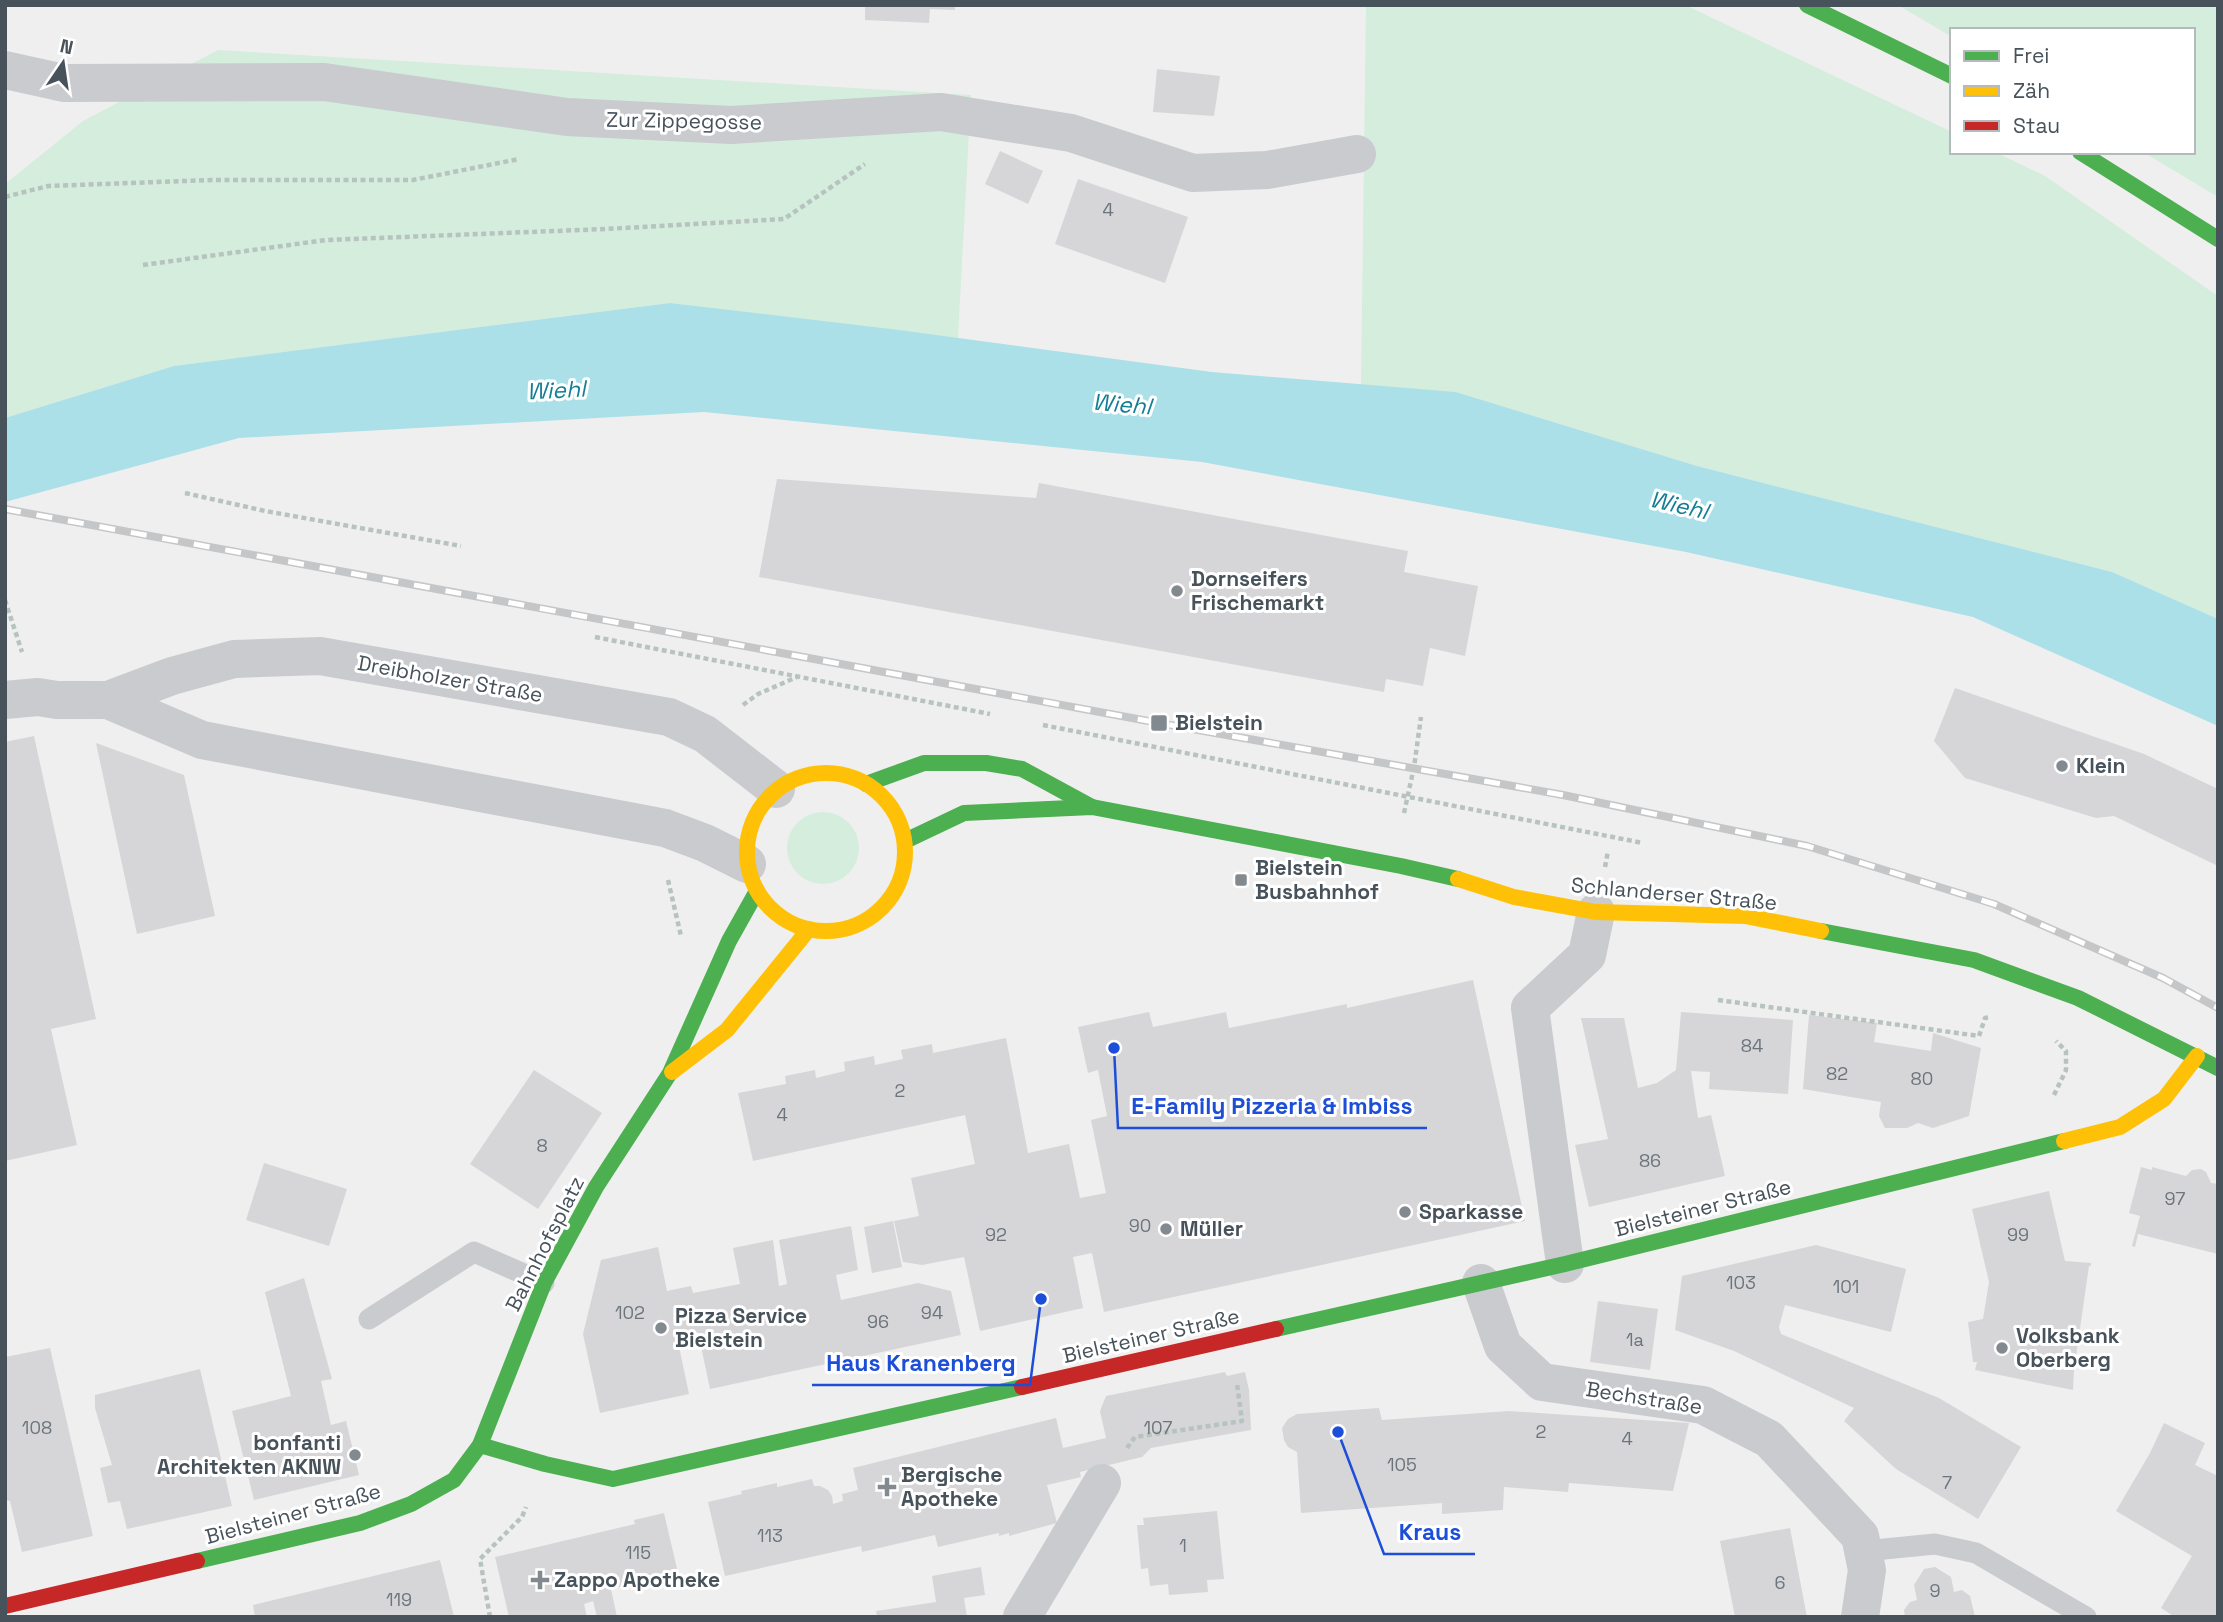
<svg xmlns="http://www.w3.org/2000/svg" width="2223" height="1622" font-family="'Space Grotesk',sans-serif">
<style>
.green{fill:#d4eddd}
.water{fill:#abe0e9}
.building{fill:#d6d6d8}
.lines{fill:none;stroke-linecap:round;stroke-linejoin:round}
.path{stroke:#b7c3bf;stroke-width:4.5;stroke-dasharray:5 3.5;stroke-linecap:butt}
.lane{stroke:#c9cbce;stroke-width:21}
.street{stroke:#c9cbce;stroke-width:38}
.fast{stroke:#4caf50;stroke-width:16}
.slow{stroke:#ffc107;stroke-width:16}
.jam{stroke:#c62828;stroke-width:16}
.rail-casing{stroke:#c4c6c8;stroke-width:8}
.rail{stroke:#fff;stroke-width:5;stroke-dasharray:16;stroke-linecap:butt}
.poi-dot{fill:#82898f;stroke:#fff;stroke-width:2.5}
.labels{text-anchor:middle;stroke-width:6;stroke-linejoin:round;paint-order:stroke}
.number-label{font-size:18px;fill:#6c747c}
.street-label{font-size:21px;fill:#47525b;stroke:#fff}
.poi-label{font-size:21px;font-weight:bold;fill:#47525b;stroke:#fff;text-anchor:start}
.water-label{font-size:23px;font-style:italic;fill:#137f94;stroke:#fff}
.leader{fill:none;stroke:#1d4ed8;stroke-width:2.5}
.callout-dot{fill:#1d4ed8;stroke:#fff;stroke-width:2.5}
.callout-label{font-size:23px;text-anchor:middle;font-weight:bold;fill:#1d4ed8;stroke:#fff;stroke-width:6;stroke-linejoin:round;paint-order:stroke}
</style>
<rect width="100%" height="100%" fill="#f0efef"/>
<g class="green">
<path d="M 1366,5 L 1685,5 L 1952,132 L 1952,152 L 1995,152 L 2045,176 L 2218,296 L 2218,619 L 2112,572 L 1697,466 L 1456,392 L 1361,385 Z"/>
<path d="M 1898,5 L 2218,5 L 2218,197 L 2143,152 L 2193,152 L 2193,30 L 1952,30 L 1952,37 Z"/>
<path d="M 218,50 L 971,95 L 958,338 L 670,303 L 174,366 L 5,418 L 5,184 L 83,121 Z"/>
<circle cx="823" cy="848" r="36"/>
</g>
<path class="water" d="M 670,303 L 899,330 L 1212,372 L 1456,392 L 1697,466 L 2112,572 L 2218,619 L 2218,726 L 1973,617 L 1686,552 L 1202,462 L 704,412 L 239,438 L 5,502 L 5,418 L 174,366 Z"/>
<g class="building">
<path d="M 865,5 L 955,5 L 955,10 L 930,9 L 929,23 L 865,20 Z"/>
<path d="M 1157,69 L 1220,76 L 1214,116 L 1153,112 Z"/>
<path d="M 1000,151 L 1043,171 L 1028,204 L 985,184 Z"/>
<path d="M 1078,179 L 1188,217 L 1165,283 L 1055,244 Z"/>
<path d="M 777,479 L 1036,498 L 1039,483 L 1408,551 L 1404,572 L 1478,586 L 1465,656 L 1430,648 L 1423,686 L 1386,679 L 1384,692 L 759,577 Z"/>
<path d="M 1955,688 L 2144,754 L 2218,789 L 2218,866 L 2114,816 L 2096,818 L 1965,778 L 1934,741 Z"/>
<path d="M 34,736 L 96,1019 L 51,1029 L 77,1145 L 5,1161 L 5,742 Z"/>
<path d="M 96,743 L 184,775 L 215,916 L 137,934 Z"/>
<path d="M 1473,980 L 1525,1221 L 1104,1312 L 1092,1253 L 1073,1257 L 1083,1308 L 980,1331 L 964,1257 L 922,1265 L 903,1262 L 894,1221 L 919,1216 L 911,1178 L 975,1164 L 965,1115 L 753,1161 L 738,1093 L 786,1084 L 785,1076 L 815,1070 L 816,1078 L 845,1071 L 844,1062 L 874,1056 L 875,1065 L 903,1059 L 901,1050 L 932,1044 L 933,1053 L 1006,1038 L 1028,1153 L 1069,1144 L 1080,1198 L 1106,1193 L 1091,1120 L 1107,1116 L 1098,1070 L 1088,1073 L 1078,1027 L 1149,1012 L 1153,1027 L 1226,1012 L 1229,1028 L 1347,1004 L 1347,1008 Z"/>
<path d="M 1681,1012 L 1793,1020 L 1788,1094 L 1709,1089 L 1710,1072 L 1691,1071 L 1698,1118 L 1711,1115 L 1725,1176 L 1589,1207 L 1575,1145 L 1608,1139 L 1581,1018 L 1624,1018 L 1638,1088 L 1657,1083 L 1676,1070 Z"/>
<path d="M 1809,1015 L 1877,1023 L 1874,1042 L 1931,1051 L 1933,1033 L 1981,1048 L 1969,1116 L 1933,1128 L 1918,1123 L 1907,1128 L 1885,1128 L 1879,1116 L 1881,1102 L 1803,1089 Z"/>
<path d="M 534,1070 L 602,1113 L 538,1209 L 470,1164 Z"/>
<path d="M 264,1163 L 347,1189 L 329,1246 L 246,1220 Z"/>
<path d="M 2141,1167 L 2152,1170 L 2152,1167 L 2186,1176 L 2192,1170 L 2201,1169 L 2206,1172 L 2211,1183 L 2218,1184 L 2218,1254 L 2138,1234 L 2135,1247 L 2132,1246 L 2140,1216 L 2129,1213 Z"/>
<path d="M 2049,1191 L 2065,1261 L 2091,1263 L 2091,1266 L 2089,1266 L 2074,1370 L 2073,1390 L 1975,1370 L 1977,1362 L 1973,1362 L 1968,1322 L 1983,1319 L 1989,1282 L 1972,1209 Z"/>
<path d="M 893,1221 L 902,1267 L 872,1273 L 864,1227 Z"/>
<path d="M 851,1226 L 858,1270 L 836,1275 L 841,1300 L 918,1283 L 951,1291 L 961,1335 L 710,1389 L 698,1332 L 677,1337 L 689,1394 L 600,1413 L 583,1334 L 601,1260 L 658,1247 L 667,1291 L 691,1286 L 693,1293 L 740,1284 L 733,1248 L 773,1240 L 779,1286 L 787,1284 L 779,1240 Z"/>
<path d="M 1816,1245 L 1906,1269 L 1891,1332 L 1785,1305 L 1779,1327 L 1781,1334 L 1939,1398 L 2021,1447 L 1978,1519 L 1896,1469 L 1844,1421 L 1854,1408 L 1734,1351 L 1675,1330 L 1682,1276 Z"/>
<path d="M 304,1278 L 332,1379 L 321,1381 L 331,1425 L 346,1421 L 359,1475 L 254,1500 L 232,1411 L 291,1396 L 265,1292 Z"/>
<path d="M 1598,1301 L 1658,1309 L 1650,1370 L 1590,1362 Z"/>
<path d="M 50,1348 L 93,1536 L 22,1552 L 10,1501 L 5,1500 L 5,1357 Z"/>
<path d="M 200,1369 L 232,1506 L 127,1529 L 120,1501 L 108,1503 L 100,1468 L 112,1465 L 95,1408 L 95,1395 Z"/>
<path d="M 1225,1372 L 1227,1376 L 1245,1372 L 1249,1390 L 1251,1430 L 1151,1448 L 1142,1457 L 1080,1472 L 1081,1477 L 1047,1485 L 1057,1523 L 1009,1536 L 1009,1533 L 999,1536 L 999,1533 L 938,1547 L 935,1535 L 862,1552 L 861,1546 L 725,1576 L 708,1502 L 742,1494 L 741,1491 L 777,1483 L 777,1487 L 812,1479 L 814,1486 L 820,1486 L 828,1490 L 832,1496 L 833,1504 L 843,1501 L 842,1494 L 858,1490 L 853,1468 L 1056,1418 L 1063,1448 L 1106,1438 L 1100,1411 L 1106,1396 Z"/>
<path d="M 1379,1408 L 1382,1420 L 1509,1411 L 1689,1423 L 1673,1491 L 1569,1483 L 1568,1492 L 1504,1487 L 1503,1510 L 1442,1514 L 1442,1503 L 1301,1513 L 1297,1452 L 1288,1447 L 1284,1440 L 1282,1428 L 1288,1419 L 1297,1414 Z"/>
<path d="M 2164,1423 L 2205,1443 L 2195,1465 L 2218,1476 L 2218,1617 L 2175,1617 L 2161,1608 L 2192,1556 L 2116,1511 L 2150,1453 Z"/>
<path d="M 1217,1511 L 1224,1579 L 1207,1580 L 1208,1592 L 1169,1595 L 1168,1584 L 1150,1586 L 1148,1568 L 1141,1569 L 1137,1525 L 1144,1525 L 1143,1518 Z"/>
<path d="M 664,1513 L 678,1573 L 611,1589 L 617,1617 L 597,1617 L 593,1601 L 584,1604 L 587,1617 L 509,1617 L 495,1557 L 635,1524 L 634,1520 Z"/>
<path d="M 1790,1528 L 1807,1617 L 1735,1617 L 1720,1541 Z"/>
<path d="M 440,1560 L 454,1617 L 255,1617 L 253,1605 Z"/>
<path d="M 981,1567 L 985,1595 L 964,1598 L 967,1617 L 877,1617 L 876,1611 L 936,1602 L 932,1576 Z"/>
<path d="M 1935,1567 L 1951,1577 L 1954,1592 L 1962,1590 L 1970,1596 L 1975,1617 L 1905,1617 L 1904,1610 L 1910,1602 L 1917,1600 L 1914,1585 L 1924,1569 Z"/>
</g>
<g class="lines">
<g class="path">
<path d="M 5,197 L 48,186 L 212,180 L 413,180 L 519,159"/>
<path d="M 143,265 L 326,240 L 606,229 L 784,219 L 865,164"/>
<path d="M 185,493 L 265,511 L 461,546"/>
<path d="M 5,600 L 22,652"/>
<path d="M 595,637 L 990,714"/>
<path d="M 743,705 L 758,694 L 797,677"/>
<path d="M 1043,725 L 1643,843"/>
<path d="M 1404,813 L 1414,767 L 1421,717"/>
<path d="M 1605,867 L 1608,851"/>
<path d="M 668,880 L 681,936"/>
<path d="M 1718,1000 L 1979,1036 L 1985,1018 L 1990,1017"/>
<path d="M 2054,1095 L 2066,1070 L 2066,1051 L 2056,1041"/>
<path d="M 1127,1448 L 1135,1437 L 1242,1421 L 1237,1384"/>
<path d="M 490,1617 L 480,1559 L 522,1517 L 526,1507"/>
</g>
<g class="lane">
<path d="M 369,1319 L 474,1252 L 544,1283"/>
<path d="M 1864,1551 L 1935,1544 L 1976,1553 L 2086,1617"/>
</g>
<g class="street">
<path d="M 5,70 L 64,83 L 324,82 L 567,117 L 731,125 L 941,112 L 1071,133 L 1193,173 L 1267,170 L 1357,154"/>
<path d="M 5,700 L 38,697 L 57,700 L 108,700 L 172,676 L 234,659 L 320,656 L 669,717 L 705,734 L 776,789"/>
<path d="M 108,700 L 202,740 L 665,828 L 705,843 L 747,864"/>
<path d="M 1565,1264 L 1530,1008 L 1587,955 L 1596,912"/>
<path d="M 1481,1283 L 1503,1346 L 1542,1382 L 1703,1405 L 1769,1439 L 1860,1536 L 1867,1570 L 1860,1617"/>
<path d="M 1022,1617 L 1102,1483"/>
</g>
<g class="fast">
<path d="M 1807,5 L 1952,76"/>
<path d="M 2080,152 L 2218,239"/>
<path d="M 866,784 L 924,763 L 986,763 L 1022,769 L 1092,807"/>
<path d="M 905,841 L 964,813 L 1092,807 L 1401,866 L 1458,879"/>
<path d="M 1821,931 L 1974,960 L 2078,998 L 2218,1068"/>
<path d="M 1276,1329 L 1565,1264 L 2064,1141"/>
<path d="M 480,1445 L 545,1464 L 613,1479 L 1022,1387"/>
<path d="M 197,1561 L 360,1523 L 411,1504 L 454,1480 L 480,1445 L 544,1283 L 596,1187 L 670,1073 L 729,941 L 757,891"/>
</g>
<g class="slow">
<circle cx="826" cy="852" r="79"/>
<path d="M 1458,879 L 1514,897 L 1596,912 L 1745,916 L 1821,931"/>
<path d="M 672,1072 L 727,1030 L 809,929"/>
<path d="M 2064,1141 L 2120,1127 L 2164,1099 L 2197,1056"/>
</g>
<g class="jam">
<path d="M 1022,1387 L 1276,1329"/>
<path d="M 5,1606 L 197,1561"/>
</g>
<defs>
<path id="rail" d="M 5,509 L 1159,723 L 1563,795 L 1807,846 L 1994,904 L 2163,978 L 2218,1008"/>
</defs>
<use href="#rail" class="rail-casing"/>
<use href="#rail" class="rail"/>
</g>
<g class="poi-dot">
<circle cx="1177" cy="591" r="7"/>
<rect x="1150" y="714" width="18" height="18" rx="3.5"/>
<circle cx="2062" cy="766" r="7"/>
<rect x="1234" y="873" width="14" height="14" rx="3.5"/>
<circle cx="1405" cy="1212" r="7"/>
<circle cx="1166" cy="1229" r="7"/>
<circle cx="661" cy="1328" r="7"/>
<circle cx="2002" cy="1348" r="7"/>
<circle cx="355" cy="1455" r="7"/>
<path d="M883.5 1476.5h7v7h7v7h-7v7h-7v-7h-7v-7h7z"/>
<path d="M536.5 1569.5h7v7h7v7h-7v7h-7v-7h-7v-7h7z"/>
</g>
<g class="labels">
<g class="number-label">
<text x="1108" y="216">4</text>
<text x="1752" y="1052">84</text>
<text x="1837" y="1080">82</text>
<text x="1922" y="1085">80</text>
<text x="900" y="1097">2</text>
<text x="782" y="1121">4</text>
<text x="542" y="1152">8</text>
<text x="1650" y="1167">86</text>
<text x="2175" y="1205">97</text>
<text x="1140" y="1232">90</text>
<text x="996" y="1241">92</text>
<text x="2018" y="1241">99</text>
<text x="1741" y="1289">103</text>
<text x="1846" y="1293">101</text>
<text x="630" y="1319">102</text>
<text x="932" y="1319">94</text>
<text x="878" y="1328">96</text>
<text x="1635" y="1346">1a</text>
<text x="37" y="1434">108</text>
<text x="1158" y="1434">107</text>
<text x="1541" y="1438">2</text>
<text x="1627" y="1445">4</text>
<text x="1402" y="1471">105</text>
<text x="1947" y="1489">7</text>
<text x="770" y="1542">113</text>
<text x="1183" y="1552">1</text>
<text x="638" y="1559">115</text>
<text x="1780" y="1589">6</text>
<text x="1935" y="1597">9</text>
<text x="399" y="1606">119</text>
</g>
<g class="street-label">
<text transform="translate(684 121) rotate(1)" y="7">Zur Zippegosse</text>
<text transform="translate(450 679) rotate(10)" y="7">Dreibholzer Straße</text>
<text transform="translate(1674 894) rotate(5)" y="7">Schlanderser Straße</text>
<text transform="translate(1703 1208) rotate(-14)" y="7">Bielsteiner Straße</text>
<text transform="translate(545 1244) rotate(-63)" y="7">Bahnhofsplatz</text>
<text transform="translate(1151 1336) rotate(-13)" y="7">Bielsteiner Straße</text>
<text transform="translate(1644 1398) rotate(9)" y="7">Bechstraße</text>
<text transform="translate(293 1514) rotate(-15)" y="7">Bielsteiner Straße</text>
</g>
<g class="poi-label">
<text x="1191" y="586">Dornseifers<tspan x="1191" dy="24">Frischemarkt</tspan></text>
<text x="1175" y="730">Bielstein</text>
<text x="2076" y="773">Klein</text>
<text x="1255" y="875">Bielstein<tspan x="1255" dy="24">Busbahnhof</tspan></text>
<text x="1419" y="1219">Sparkasse</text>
<text x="1180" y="1236">Müller</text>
<text x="675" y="1323">Pizza Service<tspan x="675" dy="24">Bielstein</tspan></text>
<text x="2016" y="1343">Volksbank<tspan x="2016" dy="24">Oberberg</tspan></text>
<text x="341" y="1450" text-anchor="end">bonfanti<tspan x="341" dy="24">Architekten AKNW</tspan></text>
<text x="901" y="1482">Bergische<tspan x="901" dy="24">Apotheke</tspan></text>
<text x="554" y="1587">Zappo Apotheke</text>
</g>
<g class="water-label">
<text transform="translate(556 390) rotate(-3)" y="8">Wiehl</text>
<text transform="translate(1122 404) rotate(5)" y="8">Wiehl</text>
<text transform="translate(1679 505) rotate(13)" y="8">Wiehl</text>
</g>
</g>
<path class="leader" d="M1114 1048L1118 1128H1427M1041 1299L1030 1385H812M1338 1432L1384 1554H1475"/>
<g class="callout-dot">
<circle cx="1114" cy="1048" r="7"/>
<circle cx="1041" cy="1299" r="7"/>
<circle cx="1338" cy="1432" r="7"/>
</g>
<g class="callout-label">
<text x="1272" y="1114">E-Family Pizzeria &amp; Imbiss</text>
<text x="921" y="1371">Haus Kranenberg</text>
<text x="1430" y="1540">Kraus</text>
</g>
<rect width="2223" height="1622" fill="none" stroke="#47525b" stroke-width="14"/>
<rect x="1950" y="28" width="245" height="126" fill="#ffffff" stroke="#b5babd" stroke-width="2"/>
<rect x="1964" y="51" width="35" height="10" fill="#4caf50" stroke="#b5babd" stroke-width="2"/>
<text x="2013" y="63" font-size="21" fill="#47525b">Frei</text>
<rect x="1964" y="86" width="35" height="10" fill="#ffc107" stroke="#b5babd" stroke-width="2"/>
<text x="2013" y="98" font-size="21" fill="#47525b">Zäh</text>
<rect x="1964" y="121" width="35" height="10" fill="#c62828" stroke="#b5babd" stroke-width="2"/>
<text x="2013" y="133" font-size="21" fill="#47525b">Stau</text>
<g transform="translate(63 63) rotate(13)" stroke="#ffffff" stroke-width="5" paint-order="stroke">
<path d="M0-5L12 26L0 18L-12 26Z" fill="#47525b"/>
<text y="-10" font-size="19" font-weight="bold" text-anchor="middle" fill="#47525b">N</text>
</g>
</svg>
